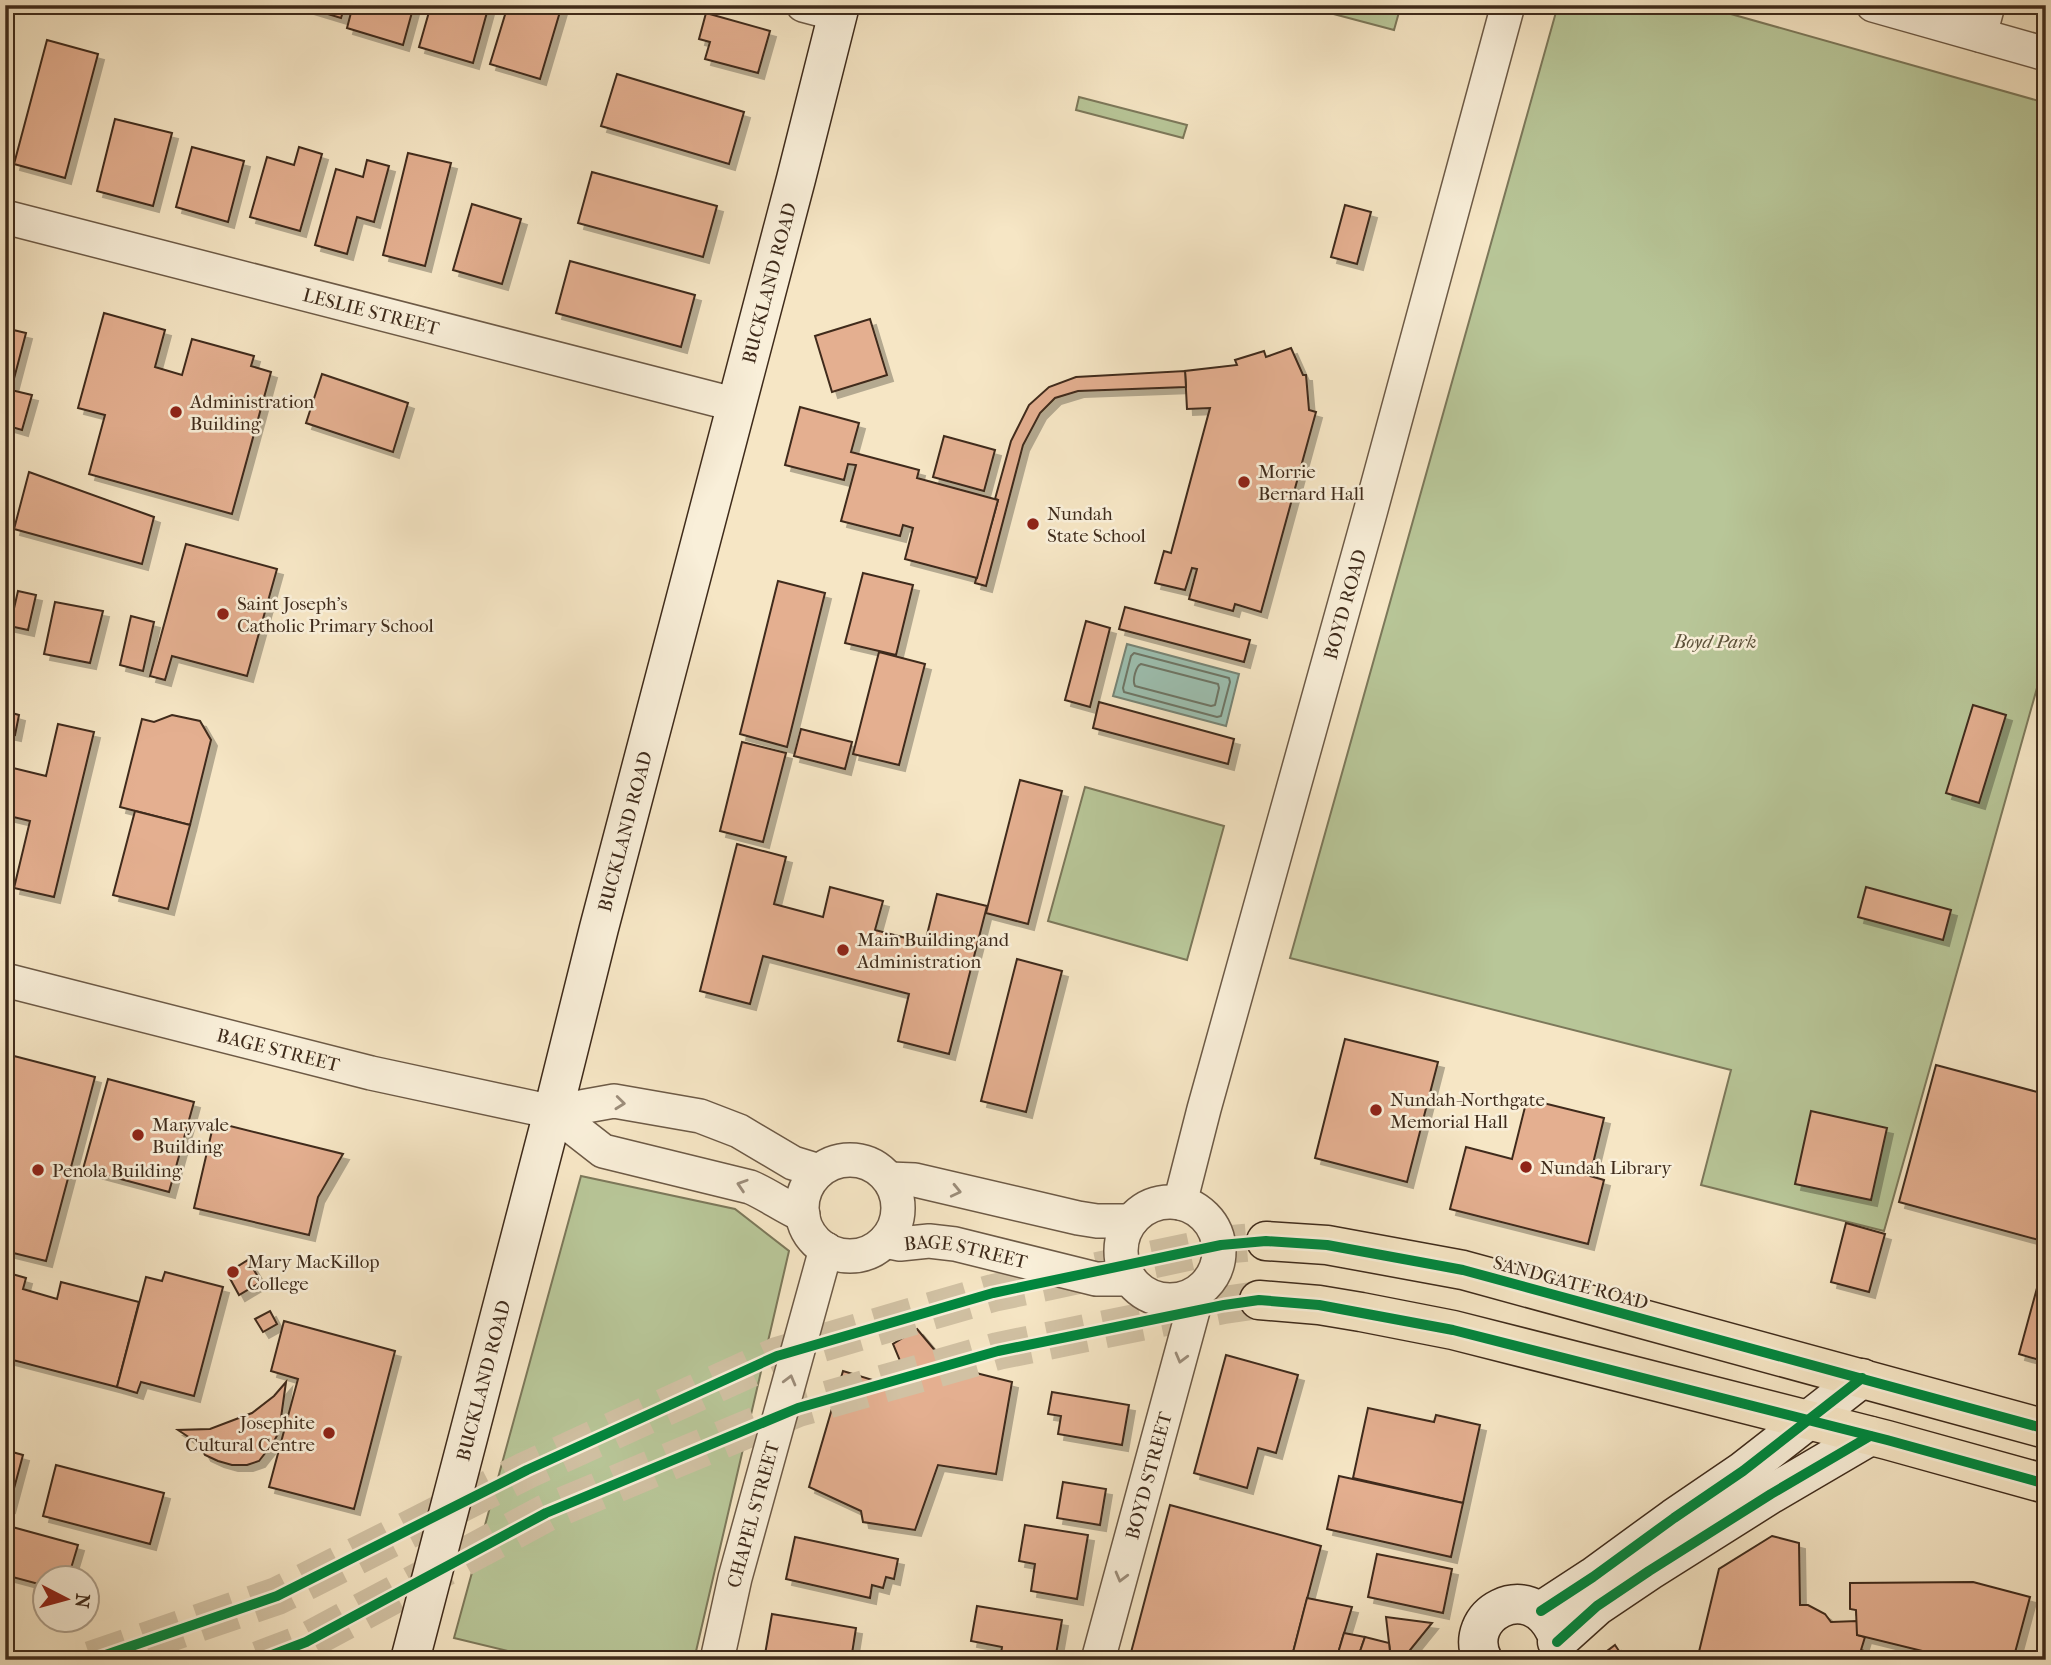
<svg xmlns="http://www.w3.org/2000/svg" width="2051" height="1665" font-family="'IM FELL French Canon',serif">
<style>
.green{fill:#b8c698;stroke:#7c785a;stroke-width:2}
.water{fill:#9dc0b1;stroke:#778475;stroke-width:2}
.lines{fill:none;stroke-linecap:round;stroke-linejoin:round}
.shore{stroke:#6e7666;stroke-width:2}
.building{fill:#e4af90;stroke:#3f2b1b;stroke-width:2;filter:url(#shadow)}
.highway-tunnel{stroke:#d1c1a3;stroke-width:38;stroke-dasharray:38 19;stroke-linecap:butt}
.street-casing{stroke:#6d5a46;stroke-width:36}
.secondary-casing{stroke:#3f2b1b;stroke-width:41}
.highway-casing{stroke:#3f2b1b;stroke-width:41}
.street{stroke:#f9efd9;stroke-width:33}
.secondary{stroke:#f9efd9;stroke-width:38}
.highway{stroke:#f6e6c5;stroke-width:38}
.cycleway-casing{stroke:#f9efd9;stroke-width:15}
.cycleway{stroke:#00873e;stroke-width:10}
.oneway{stroke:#9c8d7a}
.poi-dot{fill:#8f2418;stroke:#f9efd9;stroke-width:2.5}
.labels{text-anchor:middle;stroke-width:5;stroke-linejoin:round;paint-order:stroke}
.street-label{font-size:19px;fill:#3f2b1b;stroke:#f9efd9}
.poi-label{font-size:19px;fill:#3f2b1b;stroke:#f9efd9;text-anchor:start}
.park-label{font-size:19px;font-style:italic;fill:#5d523a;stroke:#f9efd9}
</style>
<defs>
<filter id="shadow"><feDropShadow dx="6" dy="6" stdDeviation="0" flood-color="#0004"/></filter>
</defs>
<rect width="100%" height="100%" fill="#f6e6c5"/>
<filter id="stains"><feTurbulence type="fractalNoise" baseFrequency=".00286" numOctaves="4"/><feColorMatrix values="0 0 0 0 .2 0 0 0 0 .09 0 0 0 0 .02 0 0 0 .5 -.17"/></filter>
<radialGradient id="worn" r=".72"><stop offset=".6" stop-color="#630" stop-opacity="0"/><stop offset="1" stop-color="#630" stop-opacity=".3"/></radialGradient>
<g class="green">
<path d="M 1328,5 L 1401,5 L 1394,30 L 1326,12 Z"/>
<path d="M 1558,5 L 1699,5 L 2046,103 L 2046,656 L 1884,1231 L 1701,1185 L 1731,1070 L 1290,958 Z"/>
<path d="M 1079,97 L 1187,125 L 1183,138 L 1076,110 Z"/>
<path d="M 1085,787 L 1224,826 L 1187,960 L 1048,921 Z"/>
<path d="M 581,1176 L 735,1209 L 789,1251 L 694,1660 L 545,1660 L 454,1638 Z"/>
</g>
<path class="water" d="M 1127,644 L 1239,674 L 1226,726 L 1113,696 Z"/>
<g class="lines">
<g class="shore">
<path d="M 1134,653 L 1229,678 L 1230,682 L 1221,716 L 1217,717 L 1124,692 L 1123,688 L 1131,656 Z"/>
<path d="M 1141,664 L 1218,684 L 1219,688 L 1215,705 L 1211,706 L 1135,686 C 1132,680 1136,666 1141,664 Z"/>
</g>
</g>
<g class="building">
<path d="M 298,5 L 345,5 L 341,18 Z"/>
<path d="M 353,5 L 414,5 L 403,45 L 347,28 Z"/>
<path d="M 431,5 L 489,5 L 473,63 L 419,47 Z"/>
<path d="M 508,5 L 562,5 L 540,79 L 490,64 Z"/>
<path d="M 706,13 L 770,31 L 758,73 L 705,59 L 710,42 L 699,39 Z"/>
<path d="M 47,40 L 98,54 L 65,178 L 14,164 Z"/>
<path d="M 617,74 L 744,112 L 729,164 L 601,126 Z"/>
<path d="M 115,119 L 172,133 L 153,206 L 97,191 Z"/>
<path d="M 192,147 L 244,161 L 228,222 L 176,207 Z"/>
<path d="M 299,147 L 322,154 L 300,231 L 250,217 L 267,157 L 294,165 Z"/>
<path d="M 408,153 L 451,163 L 425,266 L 383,255 Z"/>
<path d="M 367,160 L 389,166 L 374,222 L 357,217 L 347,254 L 315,245 L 336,169 L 363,177 Z"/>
<path d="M 592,172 L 717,206 L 703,257 L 578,223 Z"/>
<path d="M 472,204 L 521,219 L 502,284 L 453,270 Z"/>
<path d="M 1345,205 L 1371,212 L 1357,264 L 1331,257 Z"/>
<path d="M 570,261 L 695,295 L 681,347 L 556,313 Z"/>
<path d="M 104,313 L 165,330 L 155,367 L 182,375 L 192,339 L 254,356 L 251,366 L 271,372 L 232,514 L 89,474 L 105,415 L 78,408 Z"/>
<path d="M 870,319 L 887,375 L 832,392 L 815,336 Z"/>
<path d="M 5,328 L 26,333 L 11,390 L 32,395 L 22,430 L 5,425 Z"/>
<path d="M 1291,348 L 1303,375 L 1306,375 L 1309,410 L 1316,412 L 1261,612 L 1235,604 L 1233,611 L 1189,599 L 1197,569 L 1192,568 L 1185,590 L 1155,583 L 1164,551 L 1171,553 L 1210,408 L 1187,409 L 1185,371 L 1237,365 L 1235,360 L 1264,351 L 1266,357 Z"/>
<path d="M 1185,371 L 1186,387 L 1078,391 L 1055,398 L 1040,413 L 1023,445 L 986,586 L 975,583 L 998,500 L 995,499 L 1011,441 L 1029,405 L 1049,387 L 1076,377 Z"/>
<path d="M 322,374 L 408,403 L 393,452 L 306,423 Z"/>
<path d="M 800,407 L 859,423 L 851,452 L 919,470 L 917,478 L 998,500 L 977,578 L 905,559 L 913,528 L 903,525 L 900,536 L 841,521 L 856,465 L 848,464 L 844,480 L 785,465 Z"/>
<path d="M 944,436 L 995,450 L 984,491 L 933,477 Z"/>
<path d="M 29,472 L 154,517 L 142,564 L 14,529 Z"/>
<path d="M 186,544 L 277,569 L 247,676 L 172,656 L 165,680 L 150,676 Z"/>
<path d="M 863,573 L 913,585 L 896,655 L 845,643 Z"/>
<path d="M 778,581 L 825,593 L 787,747 L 740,734 Z"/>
<path d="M 18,591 L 36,595 L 28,630 L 5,625 L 5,615 L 12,617 Z"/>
<path d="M 55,602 L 103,611 L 90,663 L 44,654 Z"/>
<path d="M 1125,607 L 1250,640 L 1244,662 L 1119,629 Z"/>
<path d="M 131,616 L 154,622 L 143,671 L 120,665 Z"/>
<path d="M 1086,621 L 1110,628 L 1090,707 L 1065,700 Z"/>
<path d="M 879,652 L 925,664 L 899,765 L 853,754 Z"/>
<path d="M 1099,702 L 1234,739 L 1228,764 L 1093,728 Z"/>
<path d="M 1973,705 L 2006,715 L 1979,803 L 1946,793 Z"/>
<path d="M 5,711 L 19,715 L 15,735 L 5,733 Z"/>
<path d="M 172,715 L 200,721 L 211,740 L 190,825 L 120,807 L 142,719 L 154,722 Z"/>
<path d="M 58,724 L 94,732 L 54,897 L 14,888 L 30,821 L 5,815 L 5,766 L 46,776 Z"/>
<path d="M 801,729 L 852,742 L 845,769 L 794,756 Z"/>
<path d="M 742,742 L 786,753 L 763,842 L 720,831 Z"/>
<path d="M 1020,780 L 1062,791 L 1028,924 L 986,913 Z"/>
<path d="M 135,811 L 190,825 L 168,909 L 113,895 Z"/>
<path d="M 737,844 L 786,857 L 774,904 L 823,917 L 830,887 L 883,901 L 875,930 L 925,943 L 937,894 L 987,906 L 949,1054 L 898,1041 L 909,994 L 763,956 L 750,1004 L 700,991 Z"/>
<path d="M 1866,887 L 1951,910 L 1943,940 L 1858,917 Z"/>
<path d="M 1017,959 L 1062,971 L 1026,1112 L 981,1101 Z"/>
<path d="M 1345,1039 L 1438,1062 L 1407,1182 L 1315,1158 Z"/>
<path d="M 14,1056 L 95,1077 L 46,1261 L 5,1251 L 5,1089 Z"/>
<path d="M 1936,1065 L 2041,1093 L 2046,1075 L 2046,1242 L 1899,1202 Z"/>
<path d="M 108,1079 L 194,1102 L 169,1192 L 83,1169 Z"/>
<path d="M 1527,1099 L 1604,1118 L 1590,1176 L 1604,1180 L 1588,1244 L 1450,1209 L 1466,1147 L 1512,1159 Z"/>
<path d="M 1811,1111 L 1887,1128 L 1871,1200 L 1795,1184 Z"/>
<path d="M 214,1122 L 343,1154 L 318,1197 L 309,1235 L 194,1208 Z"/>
<path d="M 1846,1223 L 1885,1234 L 1869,1292 L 1831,1282 Z"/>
<path d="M 2046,1255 L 2046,1362 L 2019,1354 Z"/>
<path d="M 248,1260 L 261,1282 L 239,1295 L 227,1273 Z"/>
<path d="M 5,1272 L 26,1278 L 23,1289 L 57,1299 L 61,1282 L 139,1302 L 117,1387 L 5,1358 Z"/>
<path d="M 165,1272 L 223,1287 L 194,1396 L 141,1382 L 137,1393 L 117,1387 L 146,1277 L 162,1281 Z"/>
<path d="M 270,1311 L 277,1324 L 263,1332 L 255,1319 Z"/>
<path d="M 284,1321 L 395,1351 L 354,1509 L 269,1487 L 298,1379 L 271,1371 Z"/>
<path d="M 917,1329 L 948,1366 L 910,1385 L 893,1344 Z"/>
<path d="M 1226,1355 L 1298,1375 L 1276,1453 L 1258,1448 L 1247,1488 L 1194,1473 Z"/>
<path d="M 948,1366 L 1012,1382 L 996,1474 L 938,1465 L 915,1530 L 863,1522 L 861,1511 L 809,1487 L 843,1371 L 902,1389 Z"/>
<path d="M 286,1382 L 279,1432 L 273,1443 L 259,1461 L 247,1465 L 232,1465 L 218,1461 L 205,1455 L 199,1444 L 178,1430 L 210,1429 L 252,1413 L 274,1396 Z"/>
<path d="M 1052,1392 L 1129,1405 L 1122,1445 L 1058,1434 L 1061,1416 L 1048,1414 Z"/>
<path d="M 1368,1408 L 1434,1422 L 1436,1415 L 1480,1425 L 1463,1503 L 1353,1478 Z"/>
<path d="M 5,1450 L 23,1455 L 9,1507 L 5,1506 Z"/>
<path d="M 56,1465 L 164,1493 L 150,1544 L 43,1516 Z"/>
<path d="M 1339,1476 L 1463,1503 L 1451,1557 L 1327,1529 Z"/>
<path d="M 1063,1482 L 1106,1489 L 1100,1525 L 1057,1518 Z"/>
<path d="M 1170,1505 L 1321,1546 L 1291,1660 L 1129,1660 Z"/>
<path d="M 5,1525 L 78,1545 L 69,1575 L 57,1572 L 55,1578 L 46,1578 L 46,1586 L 5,1575 Z"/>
<path d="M 1025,1525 L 1088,1535 L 1077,1599 L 1031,1591 L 1035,1564 L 1019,1561 Z"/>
<path d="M 1772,1536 L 1799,1543 L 1800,1605 L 1808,1605 L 1825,1614 L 1831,1622 L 1857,1621 L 1857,1635 L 1865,1637 L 1861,1650 L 1867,1652 L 1865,1660 L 1697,1660 L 1719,1569 Z"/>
<path d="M 795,1537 L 898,1559 L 894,1579 L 886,1577 L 883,1588 L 872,1585 L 870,1598 L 786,1579 Z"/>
<path d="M 1377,1554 L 1452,1569 L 1443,1613 L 1368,1597 Z"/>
<path d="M 1973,1582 L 2030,1597 L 2013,1660 L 1959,1660 L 1857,1635 L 1856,1610 L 1850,1609 L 1850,1583 Z"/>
<path d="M 1307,1598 L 1352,1607 L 1336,1660 L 1291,1660 Z"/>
<path d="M 977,1606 L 1062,1620 L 1055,1660 L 1000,1660 L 1002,1647 L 971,1641 Z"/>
<path d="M 772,1614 L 856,1628 L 851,1660 L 764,1660 Z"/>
<path d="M 1386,1617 L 1432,1623 L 1402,1660 L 1391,1660 Z"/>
<path d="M 1344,1633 L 1365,1637 L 1357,1660 L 1336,1660 Z"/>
<path d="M 1365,1637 L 1389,1643 L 1391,1660 L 1357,1660 Z"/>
<path d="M 1615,1645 L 1625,1660 L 1595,1660 Z"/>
</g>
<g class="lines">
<g class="highway-tunnel">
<path d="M 91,1660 L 277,1596 L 527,1470 L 777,1356 L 993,1293 L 1221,1245 L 1266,1241"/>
<path d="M 259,1660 L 306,1642 L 546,1513 L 798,1408 L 998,1351 L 1224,1305 L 1259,1300"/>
</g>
<defs>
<g id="street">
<path d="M 803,5 L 837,14"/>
<path d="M 1873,5 L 2046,54"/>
<path d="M 1980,35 L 1988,5"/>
<path id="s1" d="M 5,217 L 737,405"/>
<path id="s2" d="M 5,980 L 371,1073 L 553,1112 L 614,1101 L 700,1116 L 739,1131 L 793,1163 L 819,1171"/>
<path d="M 553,1112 L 603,1151 L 750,1187 C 769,1195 784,1207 803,1215"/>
<circle cx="850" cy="1208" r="48"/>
<path d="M 889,1179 L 915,1180 L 1078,1218 L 1097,1221 L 1131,1221"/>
<circle cx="1170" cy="1251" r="49"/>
<path id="s3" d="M 1180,1203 L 1204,1109 L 1370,513 L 1508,5"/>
<path id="s4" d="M 885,1241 L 900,1244 L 929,1241 L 955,1244 L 1096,1279 L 1129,1279"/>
<path id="s5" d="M 717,1660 L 735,1578 L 826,1249"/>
<path id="s6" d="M 1098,1660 L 1198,1292"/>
</g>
<g id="secondary">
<path d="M 1541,1611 L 1593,1577 L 1674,1518 L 1743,1471 L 1862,1378"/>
<path d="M 1557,1642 L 1597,1606 L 1649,1571 L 1771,1494 L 1870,1436"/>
<path id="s7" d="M 410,1660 L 553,1112 L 599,928 L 796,179 L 840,5"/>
<path d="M 1483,1660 C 1460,1616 1528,1576 1555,1631"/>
</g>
<g id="highway">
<path d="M 1266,1241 L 1327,1245 L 1463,1270 L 2046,1429"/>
<path d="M 1259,1300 L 1319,1305 L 1361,1312 L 1453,1330 L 1887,1440 L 2046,1484"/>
</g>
</defs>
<use href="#street" class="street-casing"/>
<use href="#secondary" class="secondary-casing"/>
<use href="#highway" class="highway-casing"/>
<use href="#street" class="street"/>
<use href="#secondary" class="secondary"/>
<use href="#highway" class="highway"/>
<defs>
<g id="cycleway">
<path d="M 1541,1611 L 1593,1577 L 1674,1518 L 1743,1471 L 1862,1378"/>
<path d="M 1557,1642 L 1597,1606 L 1649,1571 L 1771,1494 L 1870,1436"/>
<path d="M 91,1660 L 277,1596 L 527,1470 L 777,1356 L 993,1293 L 1221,1245 L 1266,1241 L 1327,1245 L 1463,1270 L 2046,1429"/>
<path d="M 259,1660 L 306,1642 L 546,1513 L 798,1408 L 998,1351 L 1224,1305 L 1259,1300 L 1319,1305 L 1453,1330 L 1887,1440 L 2046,1484"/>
</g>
</defs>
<use href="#cycleway" class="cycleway-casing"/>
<use href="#cycleway" class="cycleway"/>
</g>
<defs><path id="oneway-chevron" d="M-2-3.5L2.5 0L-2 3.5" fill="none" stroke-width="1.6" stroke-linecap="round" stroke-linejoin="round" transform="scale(1.75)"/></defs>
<g class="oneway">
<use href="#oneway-chevron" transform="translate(620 1103) rotate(6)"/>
<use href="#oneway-chevron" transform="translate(742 1185) rotate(-162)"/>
<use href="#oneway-chevron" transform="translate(956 1191) rotate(13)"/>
<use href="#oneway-chevron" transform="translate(1181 1358) rotate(105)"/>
<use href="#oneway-chevron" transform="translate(790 1380) rotate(-75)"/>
<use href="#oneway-chevron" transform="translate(1121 1577) rotate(105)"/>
</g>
<g class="poi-dot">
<circle cx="176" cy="412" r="7"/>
<circle cx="1244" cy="482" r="7"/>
<circle cx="1033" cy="524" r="7"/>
<circle cx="223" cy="614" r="7"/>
<circle cx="843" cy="950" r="7"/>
<circle cx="1376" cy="1110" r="7"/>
<circle cx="138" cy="1135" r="7"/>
<circle cx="1526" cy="1167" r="7"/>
<circle cx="38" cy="1170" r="7"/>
<circle cx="233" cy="1272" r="7"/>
<circle cx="329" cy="1433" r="7"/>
</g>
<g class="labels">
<g class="street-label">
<text dy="7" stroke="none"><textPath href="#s7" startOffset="1423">BUCKLAND ROAD</textPath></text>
<text dy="7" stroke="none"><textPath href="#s1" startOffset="378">LESLIE STREET</textPath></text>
<text dy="7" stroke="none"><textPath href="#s3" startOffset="621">BOYD ROAD</textPath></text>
<text dy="7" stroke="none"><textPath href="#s7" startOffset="856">BUCKLAND ROAD</textPath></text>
<text dy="7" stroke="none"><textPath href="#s2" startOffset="282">BAGE STREET</textPath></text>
<text dy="7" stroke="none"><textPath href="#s4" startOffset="82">BAGE STREET</textPath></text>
<text transform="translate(1571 1282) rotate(15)" y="7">SANDGATE ROAD</text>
<text dy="7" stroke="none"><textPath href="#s7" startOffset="289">BUCKLAND ROAD</textPath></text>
<text dy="7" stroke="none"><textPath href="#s6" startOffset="191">BOYD STREET</textPath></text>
<text dy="7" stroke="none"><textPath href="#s5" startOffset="150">CHAPEL STREET</textPath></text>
</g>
<g class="poi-label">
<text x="190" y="408">Administration<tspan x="190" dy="22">Building</tspan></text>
<text x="1258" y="478">Morrie<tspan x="1258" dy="22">Bernard Hall</tspan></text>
<text x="1047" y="520">Nundah<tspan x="1047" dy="22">State School</tspan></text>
<text x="237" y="610">Saint Joseph's<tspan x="237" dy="22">Catholic Primary School</tspan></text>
<text x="857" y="946">Main Building and<tspan x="857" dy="22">Administration</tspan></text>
<text x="1390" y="1106">Nundah-Northgate<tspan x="1390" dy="22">Memorial Hall</tspan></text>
<text x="152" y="1131">Maryvale<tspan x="152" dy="22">Building</tspan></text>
<text x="1540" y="1174">Nundah Library</text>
<text x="52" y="1177">Penola Building</text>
<text x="247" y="1268">Mary MacKillop<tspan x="247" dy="22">College</tspan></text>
<text x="315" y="1429" text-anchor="end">Josephite<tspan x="315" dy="22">Cultural Centre</tspan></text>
</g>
<g class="park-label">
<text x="1715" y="648">Boyd Park</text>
</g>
</g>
<rect width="2051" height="1665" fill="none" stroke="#f6e6c5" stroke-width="28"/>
<rect x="7" y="7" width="2037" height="1651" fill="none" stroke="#3f2b1b" stroke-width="3.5"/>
<rect x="14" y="14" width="2023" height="1637" fill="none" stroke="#3f2b1b" stroke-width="2"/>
<g transform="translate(66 1599) rotate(96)"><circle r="33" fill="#f9efd9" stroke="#afa18d" stroke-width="2"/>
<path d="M0-5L12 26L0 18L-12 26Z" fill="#8f2418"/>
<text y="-10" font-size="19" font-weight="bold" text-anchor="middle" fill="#3f2b1b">N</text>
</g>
<rect width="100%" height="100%" filter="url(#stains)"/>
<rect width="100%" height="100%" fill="url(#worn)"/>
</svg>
